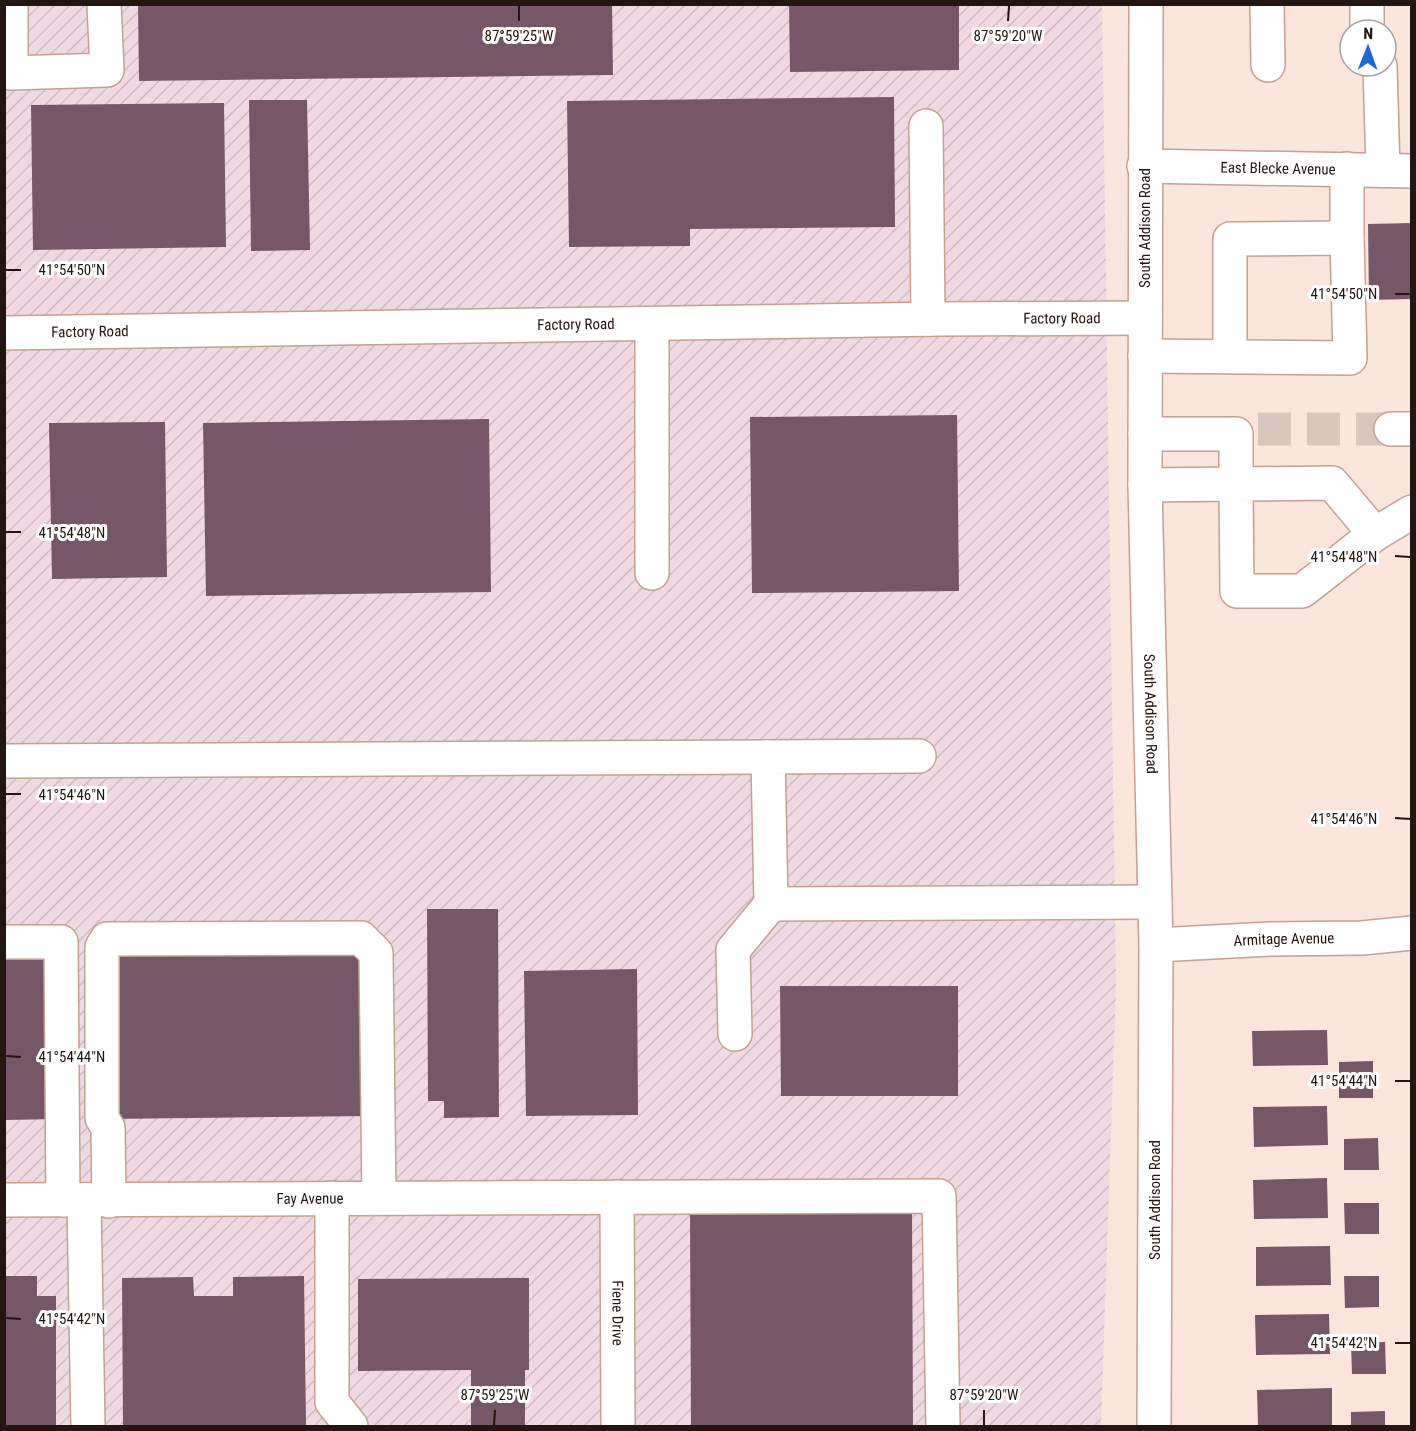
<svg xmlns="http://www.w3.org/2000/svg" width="1416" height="1431" font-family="'Roboto Condensed',sans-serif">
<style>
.industrial{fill:url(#industrial-furrows)}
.building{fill:#765768}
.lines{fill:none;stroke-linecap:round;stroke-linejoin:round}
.minor-tunnel{stroke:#dbc6bd;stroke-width:33;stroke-dasharray:33 16;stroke-linecap:butt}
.minor-casing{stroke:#c5a191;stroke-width:36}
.minor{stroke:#fff;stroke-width:33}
.ticks{fill:none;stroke:#231610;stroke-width:2}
.labels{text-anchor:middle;stroke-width:6;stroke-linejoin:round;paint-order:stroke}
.street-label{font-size:15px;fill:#231610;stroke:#fff}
.ticks-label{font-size:15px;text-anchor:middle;fill:#231610;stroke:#fff;stroke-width:6;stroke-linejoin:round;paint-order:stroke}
</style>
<defs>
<pattern id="industrial-furrows" width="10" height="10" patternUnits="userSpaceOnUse" patternTransform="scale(1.5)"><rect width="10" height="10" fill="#f1d9e4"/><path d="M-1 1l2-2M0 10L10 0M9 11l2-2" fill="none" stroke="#cebac3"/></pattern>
</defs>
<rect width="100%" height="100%" fill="#fce5db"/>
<path class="industrial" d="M 5,5 L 1102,5 L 1116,986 L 1101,1426 L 5,1426 Z"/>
<g class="building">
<path d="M 138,4 L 612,4 L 613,75 L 139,81 Z"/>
<path d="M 789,4 L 959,4 L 959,70 L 790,72 Z"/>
<path d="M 894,97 L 895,227 L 690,229 L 690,246 L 569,247 L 567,101 Z"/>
<path d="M 249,100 L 307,100 L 310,250 L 251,251 Z"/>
<path d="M 224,103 L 226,247 L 33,250 L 31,105 Z"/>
<path d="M 1412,223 L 1412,299 L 1369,300 L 1368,224 Z"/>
<path d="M 957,415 L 959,591 L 752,593 L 750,417 Z"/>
<path d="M 489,419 L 491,592 L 206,596 L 203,423 Z"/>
<path d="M 165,422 L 167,577 L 52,579 L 49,423 Z"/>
<path d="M 427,909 L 498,909 L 499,1117 L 444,1118 L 444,1101 L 428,1101 Z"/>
<path d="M 368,954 L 369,1116 L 108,1119 L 107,956 Z"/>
<path d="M 57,957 L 59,1119 L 4,1120 L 4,958 Z"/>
<path d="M 637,969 L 638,1115 L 526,1116 L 524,971 Z"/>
<path d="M 780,986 L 958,986 L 958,1096 L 781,1096 Z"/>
<path d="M 1327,1030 L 1328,1065 L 1253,1066 L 1252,1031 Z"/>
<path d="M 1373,1061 L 1373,1098 L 1339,1098 L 1339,1062 Z"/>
<path d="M 1327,1106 L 1328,1145 L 1254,1147 L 1253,1107 Z"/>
<path d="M 1378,1138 L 1379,1170 L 1344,1170 L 1344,1139 Z"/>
<path d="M 1327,1178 L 1328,1218 L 1254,1219 L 1253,1180 Z"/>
<path d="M 1344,1203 L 1379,1203 L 1379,1234 L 1345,1234 Z"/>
<path d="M 912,1211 L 913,1426 L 691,1426 L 690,1212 Z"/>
<path d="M 1330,1246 L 1331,1285 L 1256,1286 L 1256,1247 Z"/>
<path d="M 5,1276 L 37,1276 L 37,1296 L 56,1296 L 56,1426 L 5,1426 Z"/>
<path d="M 304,1276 L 306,1426 L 123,1426 L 122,1278 L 193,1277 L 194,1296 L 233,1296 L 233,1277 Z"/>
<path d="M 1344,1276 L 1379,1276 L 1379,1307 L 1345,1308 Z"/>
<path d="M 529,1278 L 529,1370 L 525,1370 L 525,1426 L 471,1426 L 471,1370 L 358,1371 L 358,1279 Z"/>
<path d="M 1329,1314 L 1330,1354 L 1256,1355 L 1255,1315 Z"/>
<path d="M 1385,1342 L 1386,1374 L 1352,1374 L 1351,1343 Z"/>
<path d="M 1332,1388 L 1332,1426 L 1258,1426 L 1257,1390 Z"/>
<path d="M 1385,1411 L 1385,1426 L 1351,1426 L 1351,1412 Z"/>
</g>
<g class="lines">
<path class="minor-tunnel" d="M 1258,429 L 1391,429"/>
<defs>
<g id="minor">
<path d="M 11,4 L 11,73 L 107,70 L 104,4"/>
<path id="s1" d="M 1146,4 L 1145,485 L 1156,945 L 1154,1426"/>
<path d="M 1267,4 L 1268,65"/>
<path d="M 1367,4 L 1367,30"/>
<path d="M 1380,66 L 1383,170"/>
<path d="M 926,126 L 928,319"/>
<path id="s2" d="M 1144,166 L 1412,171"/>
<path d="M 1347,169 L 1347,238"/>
<path d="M 652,324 L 652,573"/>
<path id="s3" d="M 4,333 L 941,319 L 1145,318"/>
<path d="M 1145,356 L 1350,358 L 1347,238 L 1230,239 L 1230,357"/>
<path d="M 1391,429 L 1412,429"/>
<path d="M 1145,485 L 1236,484 L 1237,591 L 1302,591 L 1375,534 L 1332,483 L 1236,484 L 1236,434 L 1145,434"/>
<path d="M 1375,534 L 1412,512"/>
<path d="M 4,761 L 768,757"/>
<path d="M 771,904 L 1155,902"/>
<path d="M 4,942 L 61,942 L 63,1200"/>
<path id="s4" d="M 1156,945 L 1270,939 L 1362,938 L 1412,933"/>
<path d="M 735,1034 L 733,950 L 771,904 L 768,757 L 919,756"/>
<path id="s5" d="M 617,1197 L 618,1426"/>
<path d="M 332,1198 L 332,1402 L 351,1426"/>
<path id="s6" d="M 4,1200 L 939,1196 L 943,1426"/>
<path d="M 84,1201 L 88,1426"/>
<path d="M 109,1201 L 108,1128 L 102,1118 L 102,947 L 107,939 L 361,938 L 376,953 L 379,1198"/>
</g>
</defs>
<use href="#minor" class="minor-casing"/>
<use href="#minor" class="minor"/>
</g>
<path class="ticks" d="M 519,21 L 519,6M 1008,21 L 1009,6M 6,270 L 21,270M 1395,294 L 1410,294M 6,532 L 21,532M 1395,556 L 1410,557M 6,794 L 21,794M 1395,818 L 1410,819M 6,1056 L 21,1057M 1395,1081 L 1410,1081M 6,1318 L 21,1319M 1395,1343 L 1410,1343M 494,1425 L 495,1410M 984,1425 L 984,1410"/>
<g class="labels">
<g class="street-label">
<text dy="5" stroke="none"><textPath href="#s2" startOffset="134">East Blecke Avenue</textPath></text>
<text transform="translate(1145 228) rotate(-90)" y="5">South Addison Road</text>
<text dy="5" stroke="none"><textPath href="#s3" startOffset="1058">Factory Road</textPath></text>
<text dy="5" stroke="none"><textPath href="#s3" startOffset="572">Factory Road</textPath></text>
<text dy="5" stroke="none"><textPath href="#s3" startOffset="86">Factory Road</textPath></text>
<text dy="5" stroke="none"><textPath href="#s1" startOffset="710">South Addison Road</textPath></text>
<text dy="5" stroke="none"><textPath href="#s4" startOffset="128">Armitage Avenue</textPath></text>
<text dy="5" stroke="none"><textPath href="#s6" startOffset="306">Fay Avenue</textPath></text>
<text transform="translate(1155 1200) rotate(-90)" y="5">South Addison Road</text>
<text dy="5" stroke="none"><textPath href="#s5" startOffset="116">Fiene Drive</textPath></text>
</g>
</g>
<g class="ticks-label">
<text x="519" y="41">87°59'25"W</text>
<text x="1008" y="41">87°59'20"W</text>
<text x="72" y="275">41°54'50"N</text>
<text x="1344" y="299">41°54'50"N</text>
<text x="72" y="538">41°54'48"N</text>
<text x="1344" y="562">41°54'48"N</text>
<text x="72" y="800">41°54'46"N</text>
<text x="1344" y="824">41°54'46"N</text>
<text x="72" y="1062">41°54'44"N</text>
<text x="1344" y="1086">41°54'44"N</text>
<text x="72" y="1324">41°54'42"N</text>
<text x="1344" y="1348">41°54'42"N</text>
<text x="495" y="1400">87°59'25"W</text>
<text x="984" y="1400">87°59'20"W</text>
</g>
<rect width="1416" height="1431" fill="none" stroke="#231610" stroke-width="12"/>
<g transform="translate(1368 48) rotate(1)"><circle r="28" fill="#ffffff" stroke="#a7a29f" stroke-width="1.5"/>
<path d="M0-4.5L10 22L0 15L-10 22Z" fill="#1c67d1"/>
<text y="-9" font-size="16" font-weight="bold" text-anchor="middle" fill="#231610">N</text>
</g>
</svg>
